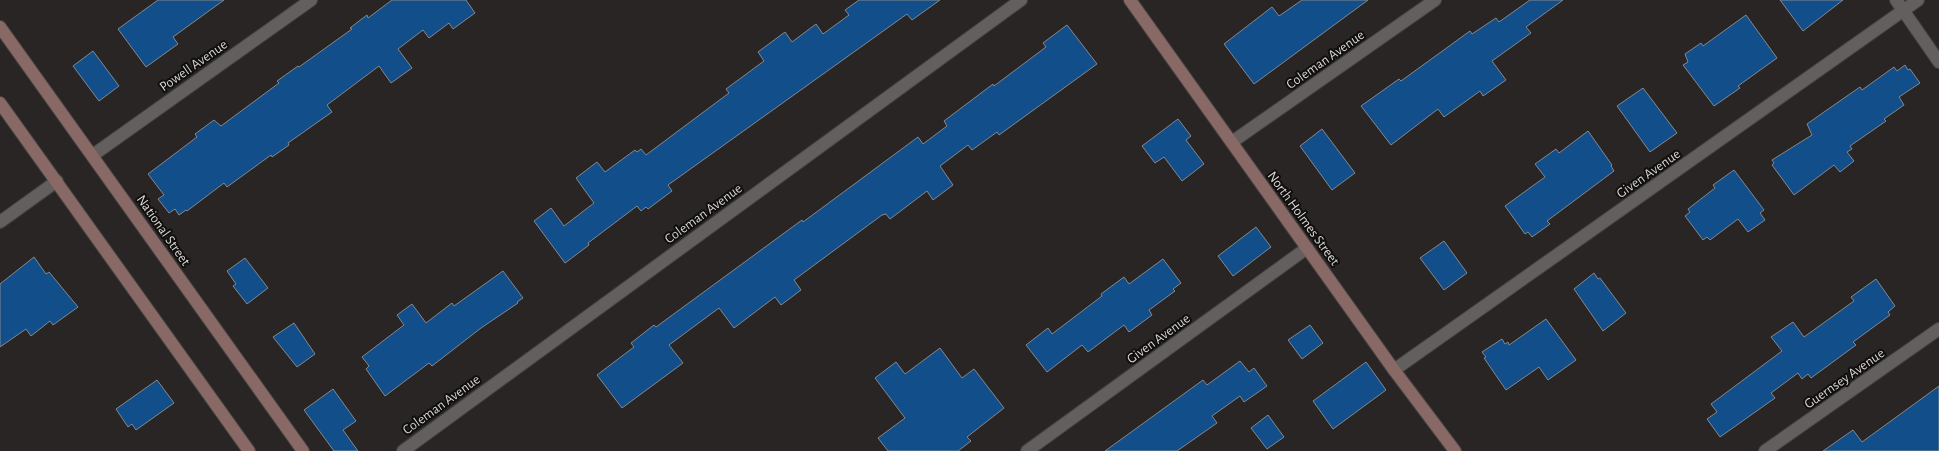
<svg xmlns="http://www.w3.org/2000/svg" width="1939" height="451" font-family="'Alegreya Sans',sans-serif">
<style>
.building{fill:#124e8a;stroke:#85888c}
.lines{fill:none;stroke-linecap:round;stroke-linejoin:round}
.street-casing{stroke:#454242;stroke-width:14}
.secondary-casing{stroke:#454242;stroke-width:14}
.street{stroke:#635f5e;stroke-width:12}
.secondary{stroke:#886966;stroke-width:12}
.labels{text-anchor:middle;stroke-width:4;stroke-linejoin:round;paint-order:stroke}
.street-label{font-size:14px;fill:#d8d5d5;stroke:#100f0e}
</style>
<rect width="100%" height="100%" fill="#292524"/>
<g class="building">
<path d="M 158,0 L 224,0 L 173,37 L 178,44 L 146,67 L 118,29 Z"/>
<path d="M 392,0 L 466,0 L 475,13 L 453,29 L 449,23 L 429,38 L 423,30 L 398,49 L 412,68 L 391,83 L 379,66 L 327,105 L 332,112 L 288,143 L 289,145 L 272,157 L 271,155 L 227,187 L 224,183 L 187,211 L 186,210 L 179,215 L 175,209 L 169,213 L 158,199 L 164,195 L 148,174 L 197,137 L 195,134 L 214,120 L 221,126 L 279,83 L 277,81 L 298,66 L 299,67 L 352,29 L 350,28 L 367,15 L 368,18 Z"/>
<path d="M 859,0 L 940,0 L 912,20 L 907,14 L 668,185 L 672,191 L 648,209 L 646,207 L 641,211 L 637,206 L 588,243 L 589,245 L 565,263 L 534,221 L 551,208 L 564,226 L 594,203 L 576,178 L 597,162 L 605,172 L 635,150 L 637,152 L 641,149 L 646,155 L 729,93 L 726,89 L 764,61 L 758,52 L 785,32 L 792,42 L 816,24 L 823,34 L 849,15 L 845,10 Z"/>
<path d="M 1302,0 L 1368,0 L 1254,84 L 1224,44 L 1272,7 L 1279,16 Z"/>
<path d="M 1530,0 L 1563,0 L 1526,27 L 1531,33 L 1492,61 L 1506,80 L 1483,96 L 1480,91 L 1444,117 L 1438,109 L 1391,145 L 1361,106 L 1399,79 L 1401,81 L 1470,31 L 1472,34 L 1496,18 L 1499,22 Z"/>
<path d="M 1780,0 L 1843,0 L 1803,31 Z"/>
<path d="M 1746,15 L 1777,58 L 1738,86 L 1740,88 L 1714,106 L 1683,65 L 1688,62 L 1685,54 L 1701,43 L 1703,46 Z"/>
<path d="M 1067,25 L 1097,64 L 999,135 L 997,132 L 972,150 L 968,145 L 940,166 L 953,185 L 933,200 L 927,191 L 890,219 L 886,214 L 882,215 L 794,280 L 801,290 L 781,305 L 775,297 L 734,328 L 719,308 L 669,345 L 683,363 L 622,408 L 597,375 L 634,347 L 631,343 L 654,325 L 656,327 L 802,220 L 803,222 L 918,137 L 923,144 L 947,126 L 944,121 L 993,84 L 994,86 L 1046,47 L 1043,43 Z"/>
<path d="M 93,51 L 119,86 L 99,101 L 73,66 Z"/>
<path d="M 1905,65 L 1908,70 L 1910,69 L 1920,83 L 1899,97 L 1904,105 L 1884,119 L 1886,121 L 1850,146 L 1852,149 L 1847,152 L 1854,161 L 1840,172 L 1834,165 L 1794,195 L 1772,165 L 1774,163 L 1772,160 L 1812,135 L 1807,124 L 1824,112 L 1860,87 L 1862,90 L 1894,67 L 1897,71 Z"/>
<path d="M 1643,88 L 1677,133 L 1650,152 L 1617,106 Z"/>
<path d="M 1178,119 L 1191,136 L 1186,140 L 1204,164 L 1182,181 L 1164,157 L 1155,163 L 1142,146 Z"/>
<path d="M 1322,129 L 1355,173 L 1332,190 L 1300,146 Z"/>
<path d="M 1588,131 L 1612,165 L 1611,166 L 1614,171 L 1547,221 L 1550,224 L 1532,237 L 1528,232 L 1525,234 L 1505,206 L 1545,177 L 1535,164 L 1556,149 L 1559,153 Z"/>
<path d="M 1734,170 L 1764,210 L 1760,213 L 1765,220 L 1748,232 L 1738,219 L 1710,240 L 1707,237 L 1703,240 L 1685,216 L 1690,212 L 1688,209 L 1715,188 L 1713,185 Z"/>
<path d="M 1256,227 L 1271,247 L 1233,276 L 1218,256 Z"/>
<path d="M 1444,241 L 1467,273 L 1444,290 L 1420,258 Z"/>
<path d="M 34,257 L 46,274 L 49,272 L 78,307 L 53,325 L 50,321 L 31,336 L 26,329 L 0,347 L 0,284 Z"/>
<path d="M 245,258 L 268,288 L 247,304 L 233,286 L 236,284 L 227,271 Z"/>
<path d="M 1163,259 L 1181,283 L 1173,289 L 1175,291 L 1149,310 L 1152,315 L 1129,332 L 1124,325 L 1088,352 L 1082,345 L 1047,372 L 1026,345 L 1048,328 L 1052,334 L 1102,296 L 1101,294 L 1124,277 L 1129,284 Z"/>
<path d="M 503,271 L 523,298 L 517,302 L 518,303 L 481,328 L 432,366 L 429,363 L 385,396 L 366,369 L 369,366 L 362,357 L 404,325 L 397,315 L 412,304 L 426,323 L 452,303 L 454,306 Z"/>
<path d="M 1594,273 L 1598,279 L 1600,278 L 1626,313 L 1603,331 L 1574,289 Z"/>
<path d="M 1876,279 L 1895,306 L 1888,312 L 1890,315 L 1853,342 L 1856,345 L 1811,378 L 1808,374 L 1802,379 L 1798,373 L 1771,393 L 1775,398 L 1720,437 L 1707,419 L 1717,412 L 1711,404 L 1782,351 L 1771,337 L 1793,322 L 1804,337 L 1854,301 L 1851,297 Z"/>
<path d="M 1546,319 L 1576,360 L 1548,380 L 1539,367 L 1506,390 L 1484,358 L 1486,357 L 1482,352 L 1502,339 L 1505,344 L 1508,342 L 1509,345 Z"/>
<path d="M 294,323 L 315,354 L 297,367 L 273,337 Z"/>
<path d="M 1310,325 L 1323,343 L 1302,359 L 1288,340 Z"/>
<path d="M 940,348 L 962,378 L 974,369 L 1004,408 L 967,437 L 971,441 L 958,451 L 888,451 L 878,438 L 905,418 L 875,378 L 896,362 L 905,374 Z"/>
<path d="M 1240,361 L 1249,372 L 1254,368 L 1267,386 L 1244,402 L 1240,396 L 1212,416 L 1217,423 L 1177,451 L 1105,451 L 1203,380 L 1207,385 Z"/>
<path d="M 1366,362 L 1386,390 L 1333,429 L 1313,401 Z"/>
<path d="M 157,380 L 174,403 L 136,430 L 132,424 L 128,427 L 116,409 Z"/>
<path d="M 1939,386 L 1939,451 L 1823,451 L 1853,430 L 1862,442 Z"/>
<path d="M 333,389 L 356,421 L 343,430 L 358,451 L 334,451 L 304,410 Z"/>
<path d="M 1268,415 L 1284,437 L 1267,449 L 1251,428 Z"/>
</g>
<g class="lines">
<defs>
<g id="street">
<path d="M 1896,0 L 1939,62"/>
<path d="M 1232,142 L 1435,0"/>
<path d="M 93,155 L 311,0"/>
<path d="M 0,222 L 57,181"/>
<path d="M 1394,370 L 1918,0"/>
<path d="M 403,451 L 1021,0"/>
<path d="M 1027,451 L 1307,248"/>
<path d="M 1765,451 L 1939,329"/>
</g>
<g id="secondary">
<path d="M 1130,0 L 1394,370 L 1455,451"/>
<path d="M 0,27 L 303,451"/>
<path d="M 0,103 L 249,451"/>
</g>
</defs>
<use href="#street" class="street-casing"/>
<use href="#secondary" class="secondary-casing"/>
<use href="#street" class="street"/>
<use href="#secondary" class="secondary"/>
</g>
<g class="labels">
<g class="street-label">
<text transform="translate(1325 59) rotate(-35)" y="5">Coleman Avenue</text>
<text transform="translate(193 65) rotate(-35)" y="5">Powell Avenue</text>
<text transform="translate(1648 173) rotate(-35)" y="5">Given Avenue</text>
<text transform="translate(703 213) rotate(-36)" y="5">Coleman Avenue</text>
<text transform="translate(1304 218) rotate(54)" y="5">North Holmes Street</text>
<text transform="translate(164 230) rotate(55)" y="5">National Street</text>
<text transform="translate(1158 338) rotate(-36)" y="5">Given Avenue</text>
<text transform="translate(1844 378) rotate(-35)" y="5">Guernsey Avenue</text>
<text transform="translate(441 404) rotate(-36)" y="5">Coleman Avenue</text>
</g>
</g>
</svg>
